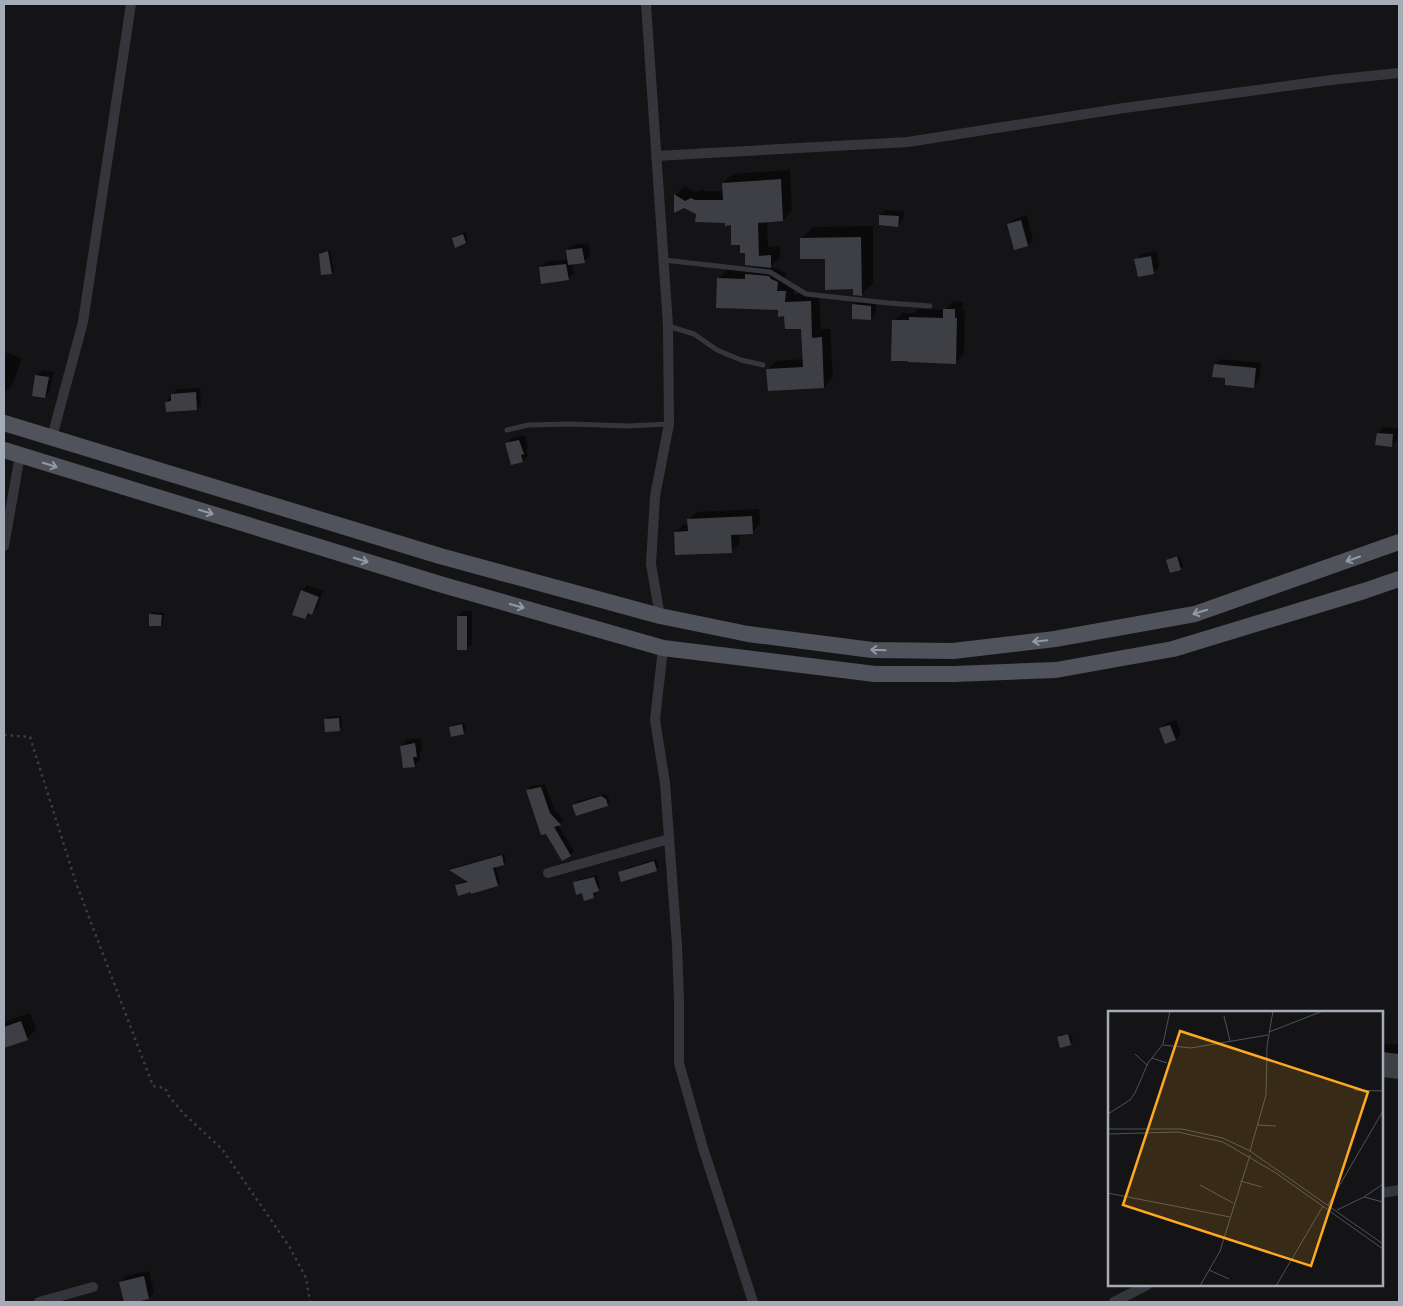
<svg xmlns="http://www.w3.org/2000/svg" width="1403" height="1306" font-family="'Noto Sans',sans-serif">
<style>
.shadow{fill:#0007}
.building{fill:#3e3f44}
.lines{fill:none;stroke-linecap:round;stroke-linejoin:round}
.path{stroke:#3b3d43;stroke-width:2.5;stroke-dasharray:2.5 4;stroke-linecap:butt}
.lane{stroke:#35363c;stroke-width:5}
.street{stroke:#35363c;stroke-width:10}
.primary{stroke:#50535b;stroke-width:16}
.oneway{stroke:#939aa5}
.inset-road{fill:none;stroke:#4e5157;stroke-width:1}
.view{fill:#ffa823;fill-opacity:0.15;stroke:#ffa823;stroke-width:2.5}
.inset-edge{fill:none;stroke:#a4acb8;stroke-width:2.5}
</style>
<rect width="100%" height="100%" fill="#141416"/>
<g class="shadow">
<path d="M 790,170 L 792,211 L 783,220 L 767,221 L 768,247 L 780,246 L 780,257 L 770,267 L 777,268 L 780,271 L 786,273 L 785,282 L 794,283 L 794,294 L 819,293 L 821,329 L 830,329 L 833,378 L 824,387 L 768,369 L 776,361 L 804,359 L 802,327 L 785,315 L 779,308 L 719,278 L 727,270 L 750,270 L 756,265 L 741,244 L 732,224 L 697,213 L 684,207 L 675,211 L 676,195 L 685,186 L 695,192 L 702,189 L 705,191 L 724,191 L 723,183 L 733,174 Z"/>
<path d="M 886,210 L 904,211 L 903,220 L 898,225 L 880,215 Z"/>
<path d="M 1027,215 L 1033,240 L 1028,245 L 1009,224 L 1014,219 Z"/>
<path d="M 873,226 L 873,283 L 862,294 L 826,258 L 801,239 L 813,227 Z"/>
<path d="M 466,232 L 468,240 L 466,242 L 453,238 L 455,236 Z"/>
<path d="M 588,243 L 590,256 L 584,261 L 572,263 L 574,273 L 568,279 L 540,268 L 546,262 L 569,259 L 567,250 L 573,245 Z"/>
<path d="M 330,250 L 334,271 L 332,273 L 320,254 L 323,252 Z"/>
<path d="M 1157,251 L 1159,267 L 1154,272 L 1139,275 L 1136,260 L 1141,254 Z"/>
<path d="M 859,298 L 876,300 L 876,313 L 870,319 L 853,318 L 854,304 Z"/>
<path d="M 953,301 L 963,302 L 962,310 L 965,311 L 964,354 L 956,362 L 894,321 L 902,313 L 915,313 L 918,309 L 945,310 Z"/>
<path d="M 4,352 L 22,358 L 13,384 L 4,393 Z"/>
<path d="M 1221,359 L 1261,363 L 1259,381 L 1253,387 L 1227,377 L 1215,364 Z"/>
<path d="M 42,370 L 54,372 L 50,391 L 45,397 L 37,376 Z"/>
<path d="M 200,388 L 201,405 L 197,409 L 166,402 L 177,389 Z"/>
<path d="M 1384,427 L 1398,429 L 1397,440 L 1391,445 L 1378,433 Z"/>
<path d="M 525,435 L 528,448 L 526,450 L 528,456 L 522,461 L 507,444 L 512,438 Z"/>
<path d="M 759,509 L 760,524 L 752,533 L 739,533 L 740,543 L 731,551 L 676,532 L 684,524 L 689,524 L 688,520 L 697,512 Z"/>
<path d="M 1179,555 L 1183,566 L 1181,568 L 1168,560 L 1170,557 Z"/>
<path d="M 307,585 L 323,591 L 317,608 L 305,618 L 302,591 Z"/>
<path d="M 463,611 L 472,611 L 472,644 L 466,649 L 458,616 Z"/>
<path d="M 153,612 L 164,613 L 163,623 L 160,625 L 151,615 Z"/>
<path d="M 341,716 L 342,727 L 339,730 L 326,720 L 328,717 Z"/>
<path d="M 1176,720 L 1181,734 L 1176,739 L 1161,729 L 1166,723 Z"/>
<path d="M 464,722 L 466,730 L 463,733 L 450,727 L 453,725 Z"/>
<path d="M 421,738 L 422,750 L 419,753 L 420,760 L 414,765 L 401,746 L 407,740 Z"/>
<path d="M 545,784 L 554,809 L 564,820 L 558,825 L 574,851 L 570,855 L 527,790 L 531,786 Z"/>
<path d="M 604,794 L 608,796 L 610,803 L 608,805 L 574,805 L 576,802 Z"/>
<path d="M 504,854 L 506,861 L 504,863 L 495,866 L 500,882 L 498,885 L 456,886 L 459,883 L 468,880 L 451,870 L 453,868 Z"/>
<path d="M 656,859 L 659,867 L 656,870 L 620,872 L 622,870 Z"/>
<path d="M 597,875 L 600,887 L 595,891 L 596,894 L 593,897 L 583,891 L 574,883 L 577,880 Z"/>
<path d="M 30,1013 L 36,1030 L 27,1039 L 4,1047 L 4,1022 Z"/>
<path d="M 1070,1033 L 1073,1041 L 1070,1044 L 1058,1038 L 1061,1035 Z"/>
<path d="M 1382,1043 L 1399,1045 L 1399,1077 L 1382,1076 Z"/>
<path d="M 149,1271 L 154,1292 L 149,1298 L 126,1302 L 121,1282 L 126,1276 Z"/>
</g>
<g class="building">
<path d="M 781,179 L 783,221 L 758,223 L 759,256 L 771,255 L 771,268 L 745,265 L 745,253 L 740,253 L 740,245 L 731,245 L 731,225 L 725,226 L 725,223 L 695,222 L 696,214 L 684,208 L 674,213 L 674,194 L 685,201 L 691,198 L 695,200 L 723,200 L 722,183 Z"/>
<path d="M 879,215 L 899,216 L 898,227 L 879,225 Z"/>
<path d="M 1021,220 L 1028,246 L 1014,250 L 1007,224 Z"/>
<path d="M 463,234 L 466,243 L 455,248 L 452,238 Z"/>
<path d="M 861,237 L 862,296 L 853,295 L 853,289 L 825,290 L 825,259 L 800,259 L 800,238 Z"/>
<path d="M 582,248 L 585,263 L 568,265 L 566,250 Z"/>
<path d="M 328,251 L 332,274 L 321,275 L 319,254 Z"/>
<path d="M 1151,256 L 1154,274 L 1138,277 L 1134,259 Z"/>
<path d="M 566,264 L 569,280 L 541,284 L 539,267 Z"/>
<path d="M 745,274 L 769,276 L 771,279 L 778,282 L 777,291 L 786,291 L 785,302 L 811,301 L 812,338 L 822,337 L 824,388 L 768,391 L 766,369 L 803,367 L 801,329 L 785,329 L 784,316 L 778,317 L 778,310 L 716,308 L 717,278 L 745,279 Z"/>
<path d="M 852,304 L 871,306 L 871,320 L 852,319 Z"/>
<path d="M 943,309 L 955,309 L 955,318 L 957,318 L 956,364 L 908,362 L 908,361 L 891,361 L 892,320 L 909,320 L 909,317 L 943,318 Z"/>
<path d="M 1214,364 L 1256,368 L 1254,388 L 1225,385 L 1225,378 L 1212,377 Z"/>
<path d="M 35,375 L 49,377 L 45,398 L 32,396 Z"/>
<path d="M 196,392 L 197,410 L 166,412 L 165,402 L 171,401 L 171,394 Z"/>
<path d="M 1377,433 L 1393,434 L 1392,447 L 1375,445 Z"/>
<path d="M 519,440 L 524,454 L 521,455 L 523,462 L 511,465 L 505,443 Z"/>
<path d="M 752,516 L 753,534 L 731,535 L 732,553 L 675,555 L 674,532 L 688,531 L 687,519 Z"/>
<path d="M 1177,556 L 1181,570 L 1170,573 L 1166,560 Z"/>
<path d="M 301,590 L 319,597 L 312,615 L 308,613 L 305,619 L 292,615 Z"/>
<path d="M 149,614 L 162,615 L 161,626 L 149,626 Z"/>
<rect x="457" y="616" width="10" height="34"/>
<path d="M 339,718 L 340,731 L 325,732 L 324,719 Z"/>
<path d="M 462,724 L 464,734 L 451,737 L 449,727 Z"/>
<path d="M 1170,725 L 1176,740 L 1165,744 L 1159,728 Z"/>
<path d="M 415,743 L 417,757 L 413,757 L 415,767 L 403,768 L 400,746 Z"/>
<path d="M 541,787 L 550,813 L 561,825 L 554,827 L 571,856 L 562,861 L 546,834 L 541,835 L 526,790 Z"/>
<path d="M 601,796 L 606,799 L 608,806 L 576,816 L 572,805 Z"/>
<path d="M 502,855 L 504,865 L 493,868 L 498,886 L 471,894 L 471,892 L 458,896 L 455,885 L 468,882 L 449,870 Z"/>
<path d="M 654,861 L 657,871 L 621,882 L 618,872 Z"/>
<path d="M 594,877 L 599,891 L 593,893 L 594,898 L 584,901 L 582,893 L 576,895 L 573,882 Z"/>
<path d="M 21,1021 L 28,1040 L 4,1048 L 4,1027 Z"/>
<path d="M 1068,1034 L 1071,1045 L 1060,1048 L 1057,1037 Z"/>
<path d="M 1382,1052 L 1399,1054 L 1399,1079 L 1382,1077 Z"/>
<path d="M 144,1276 L 149,1299 L 136,1302 L 124,1302 L 119,1282 Z"/>
</g>
<g class="lines">
<path class="path" d="M 4,735 L 30,737 L 76,883 L 153,1086 L 165,1088 L 169,1096 L 183,1113 L 222,1149 L 289,1246 L 306,1278 L 310,1302"/>
<g class="lane">
<path d="M 664,260 L 770,272 L 806,294 L 888,303 L 930,306"/>
<path d="M 668,326 L 694,334 L 717,350 L 741,360 L 763,365"/>
<path d="M 507,430 L 528,425 L 571,424 L 628,426 L 669,424"/>
</g>
<g class="street">
<path d="M 646,4 L 668,326 L 669,424 L 655,496 L 651,564 L 660,616"/>
<path d="M 656,156 L 908,142 L 1124,108 L 1331,80 L 1399,73"/>
<path d="M 52,437 L 83,322 L 131,4"/>
<path d="M 4,546 L 20,455"/>
<path d="M 663,648 L 655,720 L 665,783 L 677,945 L 679,1001 L 679,1063 L 703,1148 L 753,1302"/>
<path d="M 548,873 L 669,839"/>
<path d="M 1382,1193 L 1399,1190"/>
<path d="M 39,1302 L 93,1287"/>
<path d="M 1114,1302 L 1147,1285"/>
</g>
<g class="primary">
<path d="M 4,423 L 440,556 L 660,616 L 748,634 L 872,650 L 953,651 L 1055,639 L 1195,614 L 1399,542"/>
<path d="M 4,450 L 443,585 L 663,648 L 875,674 L 954,674 L 1056,670 L 1173,649 L 1364,591 L 1399,579"/>
</g>
</g>
<defs><path id="oneway-shaft" d="M-6 0H5M1.5-3L5.5 0L1.5 3" fill="none" stroke-width="1.6" stroke-linecap="round" stroke-linejoin="round" transform="scale(1.25)"/></defs>
<g class="oneway">
<use href="#oneway-shaft" transform="translate(50 465) rotate(17)"/>
<use href="#oneway-shaft" transform="translate(206 512) rotate(17)"/>
<use href="#oneway-shaft" transform="translate(1353 559) rotate(161)"/>
<use href="#oneway-shaft" transform="translate(361 560) rotate(17)"/>
<use href="#oneway-shaft" transform="translate(517 606) rotate(16)"/>
<use href="#oneway-shaft" transform="translate(1200 612) rotate(163)"/>
<use href="#oneway-shaft" transform="translate(1040 641) rotate(174)"/>
<use href="#oneway-shaft" transform="translate(878 650) rotate(-178)"/>
</g>
<g transform="translate(1108 1011)">
<rect width="275" height="275" fill="#141416"/>
<path class="inset-road" d="M 116,5 L 122,30M 161,21 L 215,0M 55,34 L 83,37 L 160,24M 27,43 L 39,54M 44,47 L 59,52M 246,79 L 275,80M 0,103 L 22,89 L 27,82 L 40,52 L 55,33 L 62,0M 150,114 L 168,115M 0,118 L 74,118 L 115,127 L 142,140 L 275,233M 0,123 L 70,121 L 115,131 L 168,162 L 275,238M 142,140 L 158,84 L 159,35 L 165,0M 132,170 L 154,176M 92,174 L 125,192M 0,182 L 122,206M 256,186 L 275,173M 220,194 L 275,100M 229,199 L 256,186 L 275,191M 101,259 L 121,268M 92,275 L 112,240 L 142,144M 168,275 L 215,195"/>
<path class="view" d="M 72,20 L 260,81 L 203,255 L 15,194 Z"/>
<rect width="275" height="275" class="inset-edge"/>
</g>
<rect width="1403" height="1306" fill="none" stroke="#a4acb8" stroke-width="10"/>
</svg>
